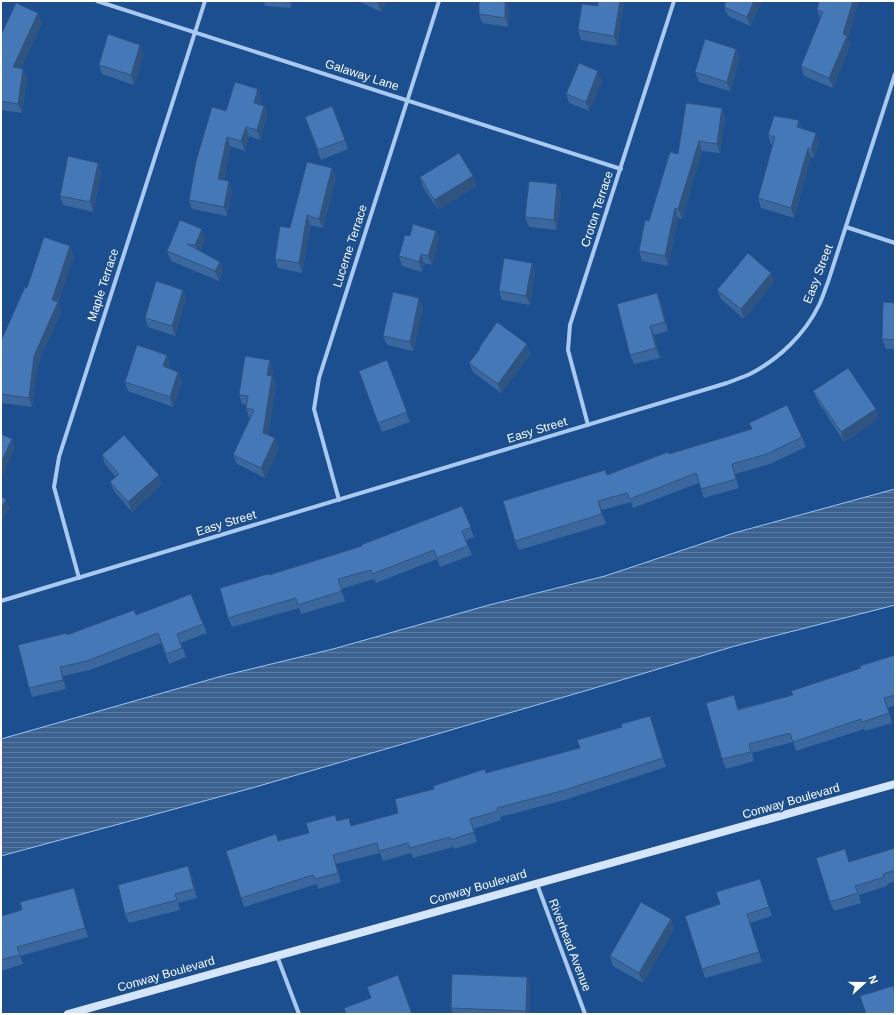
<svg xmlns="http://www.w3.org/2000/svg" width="896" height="1015" font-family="Helvetica,sans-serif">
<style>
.water{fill:url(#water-rules);stroke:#9cc4f0}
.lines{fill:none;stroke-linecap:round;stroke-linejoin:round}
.street{stroke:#a9c9ee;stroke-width:4}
.secondary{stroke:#d6e6fa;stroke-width:8}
.wall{fill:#3a679d}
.shaded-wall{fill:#305480}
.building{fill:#4478b7;stroke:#305480}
.labels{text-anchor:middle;stroke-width:3.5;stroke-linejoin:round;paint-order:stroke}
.street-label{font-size:12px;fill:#fff;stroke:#1b4f8f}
</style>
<defs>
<pattern id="water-rules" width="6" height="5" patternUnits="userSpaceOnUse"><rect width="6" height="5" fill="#3c6290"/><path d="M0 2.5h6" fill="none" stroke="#597aa1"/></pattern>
</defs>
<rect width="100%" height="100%" fill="#1b4f8f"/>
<path class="water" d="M 895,489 L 895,605 L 735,646 L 588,690 L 252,788 L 1,856 L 1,739 L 222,676 L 333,649 L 489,605 L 605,576 L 734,533 Z"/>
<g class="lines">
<g class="street">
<path d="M 97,1 L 621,169"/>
<path d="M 846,227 L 895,243"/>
<path d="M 588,425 L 568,350 L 570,325 L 674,1"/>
<path d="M 339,500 L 314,409 L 319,378 L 439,1"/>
<path d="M 79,578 L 54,487 L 59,457 L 205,1"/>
<path d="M 1,601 L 727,383 C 735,380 743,377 750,374 C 779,359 805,334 819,305 C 823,297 825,289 828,282 L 895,74"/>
<path d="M 537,884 L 585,1014"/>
<path d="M 277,956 L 299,1014"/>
</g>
<path class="secondary" d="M 68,1014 L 895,784"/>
</g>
<g class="wall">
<path d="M 263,1 L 292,1 L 291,8 L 265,6 Z"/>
<path d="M 358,1 L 386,1 L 381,12 Z"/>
<path d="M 722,1 L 762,1 L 750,26 L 728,16 L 724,7 L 725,2 Z"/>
<path d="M 819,1 L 848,39 L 850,45 L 833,88 L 804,76 L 801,66 L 820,19 L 817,10 Z"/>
<path d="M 624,2 L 617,46 L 581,40 L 578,30 L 598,6 Z"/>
<path d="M 509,8 L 508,27 L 482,23 L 479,14 Z"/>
<path d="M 42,23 L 21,68 L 23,69 L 27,78 L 22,113 L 1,110 L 1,35 Z"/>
<path d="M 736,49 L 740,58 L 730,91 L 699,82 L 695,72 Z"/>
<path d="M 144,54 L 134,85 L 102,74 L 99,65 Z"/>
<path d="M 602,81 L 589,111 L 569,103 L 566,94 Z"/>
<path d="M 261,98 L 259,105 L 264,106 L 267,115 L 260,140 L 249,136 L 245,151 L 230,146 L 224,180 L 232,190 L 227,216 L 192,209 L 189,200 L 226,111 Z"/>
<path d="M 332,106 L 348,149 L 321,160 L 305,117 Z"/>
<path d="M 722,108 L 725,118 L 720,153 L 702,151 L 682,219 L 678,218 L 668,266 L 642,261 L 639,251 L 649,221 L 678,154 Z"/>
<path d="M 799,120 L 802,129 L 819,143 L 814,158 L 811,157 L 794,218 L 761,208 L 758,198 L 773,145 L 771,145 L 768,135 Z"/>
<path d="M 332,168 L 336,178 L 323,228 L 310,225 L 302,273 L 278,268 L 275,259 L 290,228 Z"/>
<path d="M 101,172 L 93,212 L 63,205 L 60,196 Z"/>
<path d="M 473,176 L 476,186 L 438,210 L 423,187 L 420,177 Z"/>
<path d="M 561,193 L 557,230 L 529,227 L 525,217 Z"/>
<path d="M 436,231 L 439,240 L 432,265 L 424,263 L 422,272 L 402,266 L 399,256 L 410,236 Z"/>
<path d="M 205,239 L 200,251 L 220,262 L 223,271 L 219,281 L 171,261 L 167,251 Z"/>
<path d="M 74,256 L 58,303 L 61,312 L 37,366 L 32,407 L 1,403 L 1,341 L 27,288 Z"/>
<path d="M 532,263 L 535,272 L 530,305 L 502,300 L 499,291 Z"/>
<path d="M 771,273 L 774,282 L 744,319 L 721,299 L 717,290 Z"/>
<path d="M 183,290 L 186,299 L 175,336 L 148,327 L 145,318 Z"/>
<path d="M 657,293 L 661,303 L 668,331 L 654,335 L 660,358 L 634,364 L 630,355 Z"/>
<path d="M 895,303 L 895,349 L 886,349 L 882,339 Z"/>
<path d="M 423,308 L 413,351 L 387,345 L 383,336 Z"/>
<path d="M 527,344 L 530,354 L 501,393 L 473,372 L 469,363 L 479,349 L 479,348 Z"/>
<path d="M 167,355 L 170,365 L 169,368 L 182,381 L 173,407 L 128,391 L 125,382 Z"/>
<path d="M 387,360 L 410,422 L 382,432 L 359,371 Z"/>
<path d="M 273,370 L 272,376 L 276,385 L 268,435 L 279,448 L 265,478 L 237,464 L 233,455 L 250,418 L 249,418 L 246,408 L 247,405 L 242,404 L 239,395 Z"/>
<path d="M 813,391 L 876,409 L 879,418 L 844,442 L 817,400 Z"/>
<path d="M 749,423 L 802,437 L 806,447 L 770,464 L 735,474 L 739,488 L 704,498 L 699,483 L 633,508 L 631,502 L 602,510 L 606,524 L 519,550 L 515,541 L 607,475 L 669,454 L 752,429 Z"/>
<path d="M 102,455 L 162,484 L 132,512 L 114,491 L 110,482 L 116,477 L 105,464 Z"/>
<path d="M 462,506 L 474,537 L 466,540 L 472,555 L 440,567 L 437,559 L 376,583 L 374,579 L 341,589 L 345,601 L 301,614 L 299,608 L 232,627 L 228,618 L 269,575 L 362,546 Z"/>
<path d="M 191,594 L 207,633 L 181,643 L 186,657 L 169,664 L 161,643 L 90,670 L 63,676 L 66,689 L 32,697 L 29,688 L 67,635 L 136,615 Z"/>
<path d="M 895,655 L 895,705 L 888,708 L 892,723 L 865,731 L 864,729 L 796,751 L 793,742 L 752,753 L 754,761 L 726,769 L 722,759 L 737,705 L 738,709 L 793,695 L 861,668 Z"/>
<path d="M 653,725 L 666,767 L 568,799 L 500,817 L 501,820 L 473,829 L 477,842 L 454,849 L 453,847 L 413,858 L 411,853 L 383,861 L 380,853 L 336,864 L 341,882 L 318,889 L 317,884 L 244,907 L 241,898 L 278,841 L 309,833 L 337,821 L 352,826 L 398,813 L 434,789 L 486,773 L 580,748 Z"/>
<path d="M 895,848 L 895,881 L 887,884 L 887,886 L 859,895 L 861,903 L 834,911 L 830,902 L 850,862 Z"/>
<path d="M 188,866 L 192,876 L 197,898 L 178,903 L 180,910 L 129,923 L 125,914 Z"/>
<path d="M 763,888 L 772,916 L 750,923 L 762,962 L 705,978 L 702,969 L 720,904 Z"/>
<path d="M 77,897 L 88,937 L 20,956 L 23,964 L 1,971 L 1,916 Z"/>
<path d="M 671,919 L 674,929 L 643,983 L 613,966 L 610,956 Z"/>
<path d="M 530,986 L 529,1014 L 453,1014 L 451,1008 Z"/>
</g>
<g class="shaded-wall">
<path d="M 289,1 L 292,1 L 291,8 Z"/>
<path d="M 379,1 L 386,1 L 381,12 L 378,3 Z"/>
<path d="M 505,1 L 506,1 L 509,8 L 508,27 L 505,18 Z"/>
<path d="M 620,1 L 624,1 L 624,2 L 617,46 L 614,36 Z"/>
<path d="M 754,1 L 762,1 L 750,26 L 747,17 Z"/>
<path d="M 853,1 L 859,1 L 848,39 L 850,45 L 833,88 L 829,78 Z"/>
<path d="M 38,13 L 42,23 L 17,77 L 13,67 Z"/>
<path d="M 140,45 L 144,54 L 134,85 L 131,75 Z"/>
<path d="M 736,49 L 740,58 L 730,91 L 727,82 Z"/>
<path d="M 23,69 L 27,78 L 22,113 L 18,104 Z"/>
<path d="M 598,71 L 602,81 L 589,111 L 586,102 Z"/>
<path d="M 258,89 L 261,98 L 257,112 L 254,103 Z"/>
<path d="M 264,106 L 267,115 L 260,140 L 257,130 Z"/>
<path d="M 722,108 L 725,118 L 720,153 L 717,144 Z"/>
<path d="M 799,120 L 802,129 L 797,127 Z"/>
<path d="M 246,127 L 249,136 L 245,151 L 241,141 Z"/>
<path d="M 816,133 L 819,143 L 814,158 L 811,149 Z"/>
<path d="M 227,137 L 230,146 L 222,188 L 218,179 Z"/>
<path d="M 699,141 L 702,151 L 682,219 L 678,209 Z"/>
<path d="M 808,148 L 811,157 L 794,218 L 791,208 Z"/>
<path d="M 98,163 L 101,172 L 93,212 L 90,202 Z"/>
<path d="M 332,168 L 336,178 L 323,228 L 319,219 Z"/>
<path d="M 473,176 L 476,186 L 438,210 L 434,200 Z"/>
<path d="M 229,181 L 232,190 L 227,216 L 224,207 Z"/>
<path d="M 557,184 L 561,193 L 557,230 L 554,220 Z"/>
<path d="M 675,208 L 678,218 L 668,266 L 665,256 Z"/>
<path d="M 307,215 L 310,225 L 302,273 L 299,263 Z"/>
<path d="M 202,229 L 205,239 L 199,254 L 195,245 Z"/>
<path d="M 436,231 L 439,240 L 432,265 L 428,256 Z"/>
<path d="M 70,246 L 74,256 L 58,303 L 61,312 L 37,366 L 32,407 L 29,398 L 34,356 Z"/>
<path d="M 421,254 L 424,263 L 422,272 L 419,262 Z"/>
<path d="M 220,262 L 223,271 L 219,281 L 215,271 Z"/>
<path d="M 532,263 L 535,272 L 530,305 L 526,296 Z"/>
<path d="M 771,273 L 774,282 L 744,319 L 741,309 Z"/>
<path d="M 183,290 L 186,299 L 175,336 L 172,326 Z"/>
<path d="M 657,293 L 661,303 L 668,331 L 665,322 Z"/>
<path d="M 419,298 L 423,308 L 413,351 L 410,342 Z"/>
<path d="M 650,326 L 654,335 L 660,358 L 656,348 Z"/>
<path d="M 527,344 L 530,354 L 501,393 L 498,384 Z"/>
<path d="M 167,355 L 170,365 L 166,376 L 163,366 Z"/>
<path d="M 270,360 L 273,370 L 271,380 L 272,376 L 276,385 L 267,442 L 263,433 L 267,375 Z"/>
<path d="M 178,372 L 182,381 L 173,407 L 170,397 Z"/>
<path d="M 876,409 L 879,418 L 844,442 L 841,432 Z"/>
<path d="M 275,438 L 279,448 L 265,478 L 261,468 Z"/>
<path d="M 12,439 L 15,448 L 1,480 L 1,463 Z"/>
<path d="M 732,464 L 735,474 L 739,488 L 736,479 Z"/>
<path d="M 159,475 L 162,484 L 132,512 L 128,502 Z"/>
<path d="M 6,500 L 10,509 L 1,522 L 1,508 Z"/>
<path d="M 598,501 L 602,510 L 606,524 L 602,514 Z"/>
<path d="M 60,667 L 63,676 L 66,689 L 63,680 Z"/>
<path d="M 333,855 L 336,864 L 341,882 L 338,873 Z"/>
<path d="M 188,866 L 192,876 L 197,898 L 194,889 Z"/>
<path d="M 74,888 L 77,897 L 88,937 L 85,928 Z"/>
<path d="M 671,919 L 674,929 L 643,983 L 639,973 Z"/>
<path d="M 527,977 L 530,986 L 529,1014 L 527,1014 L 526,1011 Z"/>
</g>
<g class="building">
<path d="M 479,1 L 505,1 L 505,18 L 479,14 Z"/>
<path d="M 598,1 L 620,1 L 614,36 L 578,30 L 582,4 L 598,6 Z"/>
<path d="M 726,1 L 754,1 L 747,17 L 724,7 Z"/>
<path d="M 819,1 L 853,1 L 843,34 L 847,36 L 829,78 L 801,66 L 823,12 L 817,10 Z"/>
<path d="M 16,3 L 38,13 L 13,67 L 23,69 L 18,104 L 1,101 L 1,35 Z"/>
<path d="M 108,34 L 140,45 L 131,75 L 99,65 Z"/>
<path d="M 705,39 L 736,49 L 727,82 L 695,72 Z"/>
<path d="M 579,63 L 598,71 L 586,102 L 566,94 Z"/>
<path d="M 235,82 L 258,89 L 254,103 L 264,106 L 257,130 L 246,127 L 241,141 L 227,137 L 218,179 L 229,181 L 224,207 L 189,200 L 196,161 L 212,107 L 226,111 Z"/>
<path d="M 686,103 L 722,108 L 717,144 L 699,141 L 678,209 L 675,208 L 665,256 L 639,251 L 645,220 L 649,221 L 670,152 L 678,154 Z"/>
<path d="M 332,106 L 345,140 L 318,150 L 305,117 Z"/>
<path d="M 774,116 L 799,120 L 797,127 L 816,133 L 811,149 L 808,148 L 791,208 L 758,198 L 775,137 L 768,135 Z"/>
<path d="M 459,153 L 473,176 L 434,200 L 420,177 Z"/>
<path d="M 68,156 L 98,163 L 90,202 L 60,196 Z"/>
<path d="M 307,162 L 332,168 L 319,219 L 307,215 L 299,263 L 275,259 L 280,226 L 290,228 Z"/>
<path d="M 529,181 L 557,184 L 554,220 L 525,217 Z"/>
<path d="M 180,220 L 202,229 L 195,245 L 187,244 L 220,262 L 215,271 L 167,251 Z"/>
<path d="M 413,224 L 436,231 L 428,256 L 421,254 L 419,262 L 399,256 L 405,235 L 410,236 Z"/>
<path d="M 44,237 L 70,246 L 52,300 L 58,302 L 34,356 L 29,398 L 1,394 L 1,341 L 25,287 L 27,288 Z"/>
<path d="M 748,253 L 771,273 L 741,309 L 717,290 Z"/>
<path d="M 504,258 L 532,263 L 526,296 L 499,291 Z"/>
<path d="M 156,281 L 183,290 L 172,326 L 145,318 Z"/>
<path d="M 393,292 L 419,298 L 410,342 L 383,336 Z"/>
<path d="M 657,293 L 665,322 L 650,326 L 656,348 L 630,355 L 617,304 Z"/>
<path d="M 883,302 L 895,303 L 895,340 L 882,339 Z"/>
<path d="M 497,322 L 527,344 L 498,384 L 469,363 L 480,349 L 479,348 Z"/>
<path d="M 137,345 L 167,355 L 163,366 L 178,372 L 170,397 L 125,382 Z"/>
<path d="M 245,356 L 270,360 L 267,375 L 272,376 L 263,433 L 275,438 L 261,468 L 233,455 L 254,410 L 246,408 L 248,396 L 239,395 Z"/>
<path d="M 387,360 L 407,412 L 378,423 L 359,371 Z"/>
<path d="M 848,368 L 876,409 L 841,432 L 813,391 Z"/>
<path d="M 787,405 L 802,437 L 767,454 L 732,464 L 736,479 L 701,489 L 696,473 L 630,499 L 627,493 L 598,501 L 602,514 L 515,541 L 503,501 L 605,470 L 607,475 L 668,452 L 669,454 L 752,429 L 749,423 Z"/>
<path d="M 1,434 L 12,439 L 1,463 Z"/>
<path d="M 124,435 L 159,475 L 128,502 L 110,482 L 119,474 L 102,455 Z"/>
<path d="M 1,496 L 6,500 L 1,508 Z"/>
<path d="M 462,506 L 471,527 L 462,531 L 468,546 L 437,558 L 434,550 L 372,574 L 371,570 L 338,579 L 342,591 L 298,605 L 296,598 L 228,618 L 220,588 L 268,574 L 269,575 L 362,546 L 361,545 Z"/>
<path d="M 191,594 L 203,624 L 177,634 L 182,648 L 166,654 L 158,633 L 87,661 L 60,667 L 63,680 L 29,688 L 18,645 L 67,633 L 67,635 L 134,610 L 136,615 Z"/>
<path d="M 895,655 L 895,695 L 884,698 L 889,713 L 862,722 L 861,719 L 793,742 L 790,733 L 749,744 L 751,752 L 722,759 L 706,703 L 734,695 L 738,710 L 793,695 L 791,691 L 861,668 L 860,666 Z"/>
<path d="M 650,716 L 663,758 L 565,790 L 497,808 L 498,811 L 470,819 L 474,832 L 450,840 L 450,837 L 410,848 L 408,843 L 379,851 L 377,843 L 333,855 L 338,873 L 315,879 L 313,875 L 241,898 L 226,851 L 276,834 L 278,841 L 309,833 L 306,823 L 335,815 L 337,821 L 349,818 L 351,826 L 398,813 L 395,799 L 434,789 L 433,786 L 485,769 L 486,773 L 580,748 L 577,740 L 622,727 L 621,724 Z"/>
<path d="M 895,848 L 895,870 L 883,874 L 884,877 L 855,886 L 858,893 L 830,902 L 816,858 L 845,849 L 849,862 Z"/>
<path d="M 188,866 L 194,889 L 175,894 L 177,900 L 125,914 L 118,885 Z"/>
<path d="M 760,879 L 769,907 L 747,914 L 759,952 L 702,969 L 685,916 L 720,904 L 716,892 Z"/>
<path d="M 74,888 L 85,928 L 17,947 L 20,955 L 1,960 L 1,916 L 22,910 L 20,902 Z"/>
<path d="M 641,902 L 671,919 L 639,973 L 610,956 Z"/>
<path d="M 452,974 L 527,977 L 526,1011 L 451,1008 Z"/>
<path d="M 398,975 L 412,1014 L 346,1014 L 344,1008 L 371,998 L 367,987 Z"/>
<path d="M 893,986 L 895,994 L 895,1014 L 866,1014 L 860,996 Z"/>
</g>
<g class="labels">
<g class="street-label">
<text transform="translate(362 75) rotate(18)" y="4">Galaway Lane</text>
<text transform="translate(597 209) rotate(-72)" y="4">Croton Terrace</text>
<text transform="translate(350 246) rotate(-72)" y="4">Lucerne Terrace</text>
<text transform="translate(818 274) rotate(-69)" y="4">Easy Street</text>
<text transform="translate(103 285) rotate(-72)" y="4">Maple Terrace</text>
<text transform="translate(537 430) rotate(-17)" y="4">Easy Street</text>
<text transform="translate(226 523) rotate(-17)" y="4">Easy Street</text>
<text transform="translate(791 801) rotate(-16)" y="4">Conway Boulevard</text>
<text transform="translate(478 887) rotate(-16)" y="4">Conway Boulevard</text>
<text transform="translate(570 945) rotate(69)" y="4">Riverhead Avenue</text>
<text transform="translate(166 974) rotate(-16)" y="4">Conway Boulevard</text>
</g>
</g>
<rect width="896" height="1015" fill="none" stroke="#ffffff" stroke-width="4"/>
<g transform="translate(864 983) rotate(69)" stroke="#1b4f8f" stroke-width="3" paint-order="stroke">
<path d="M0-3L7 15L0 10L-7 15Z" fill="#ffffff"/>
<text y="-6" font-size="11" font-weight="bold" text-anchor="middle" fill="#ffffff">N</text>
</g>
</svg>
